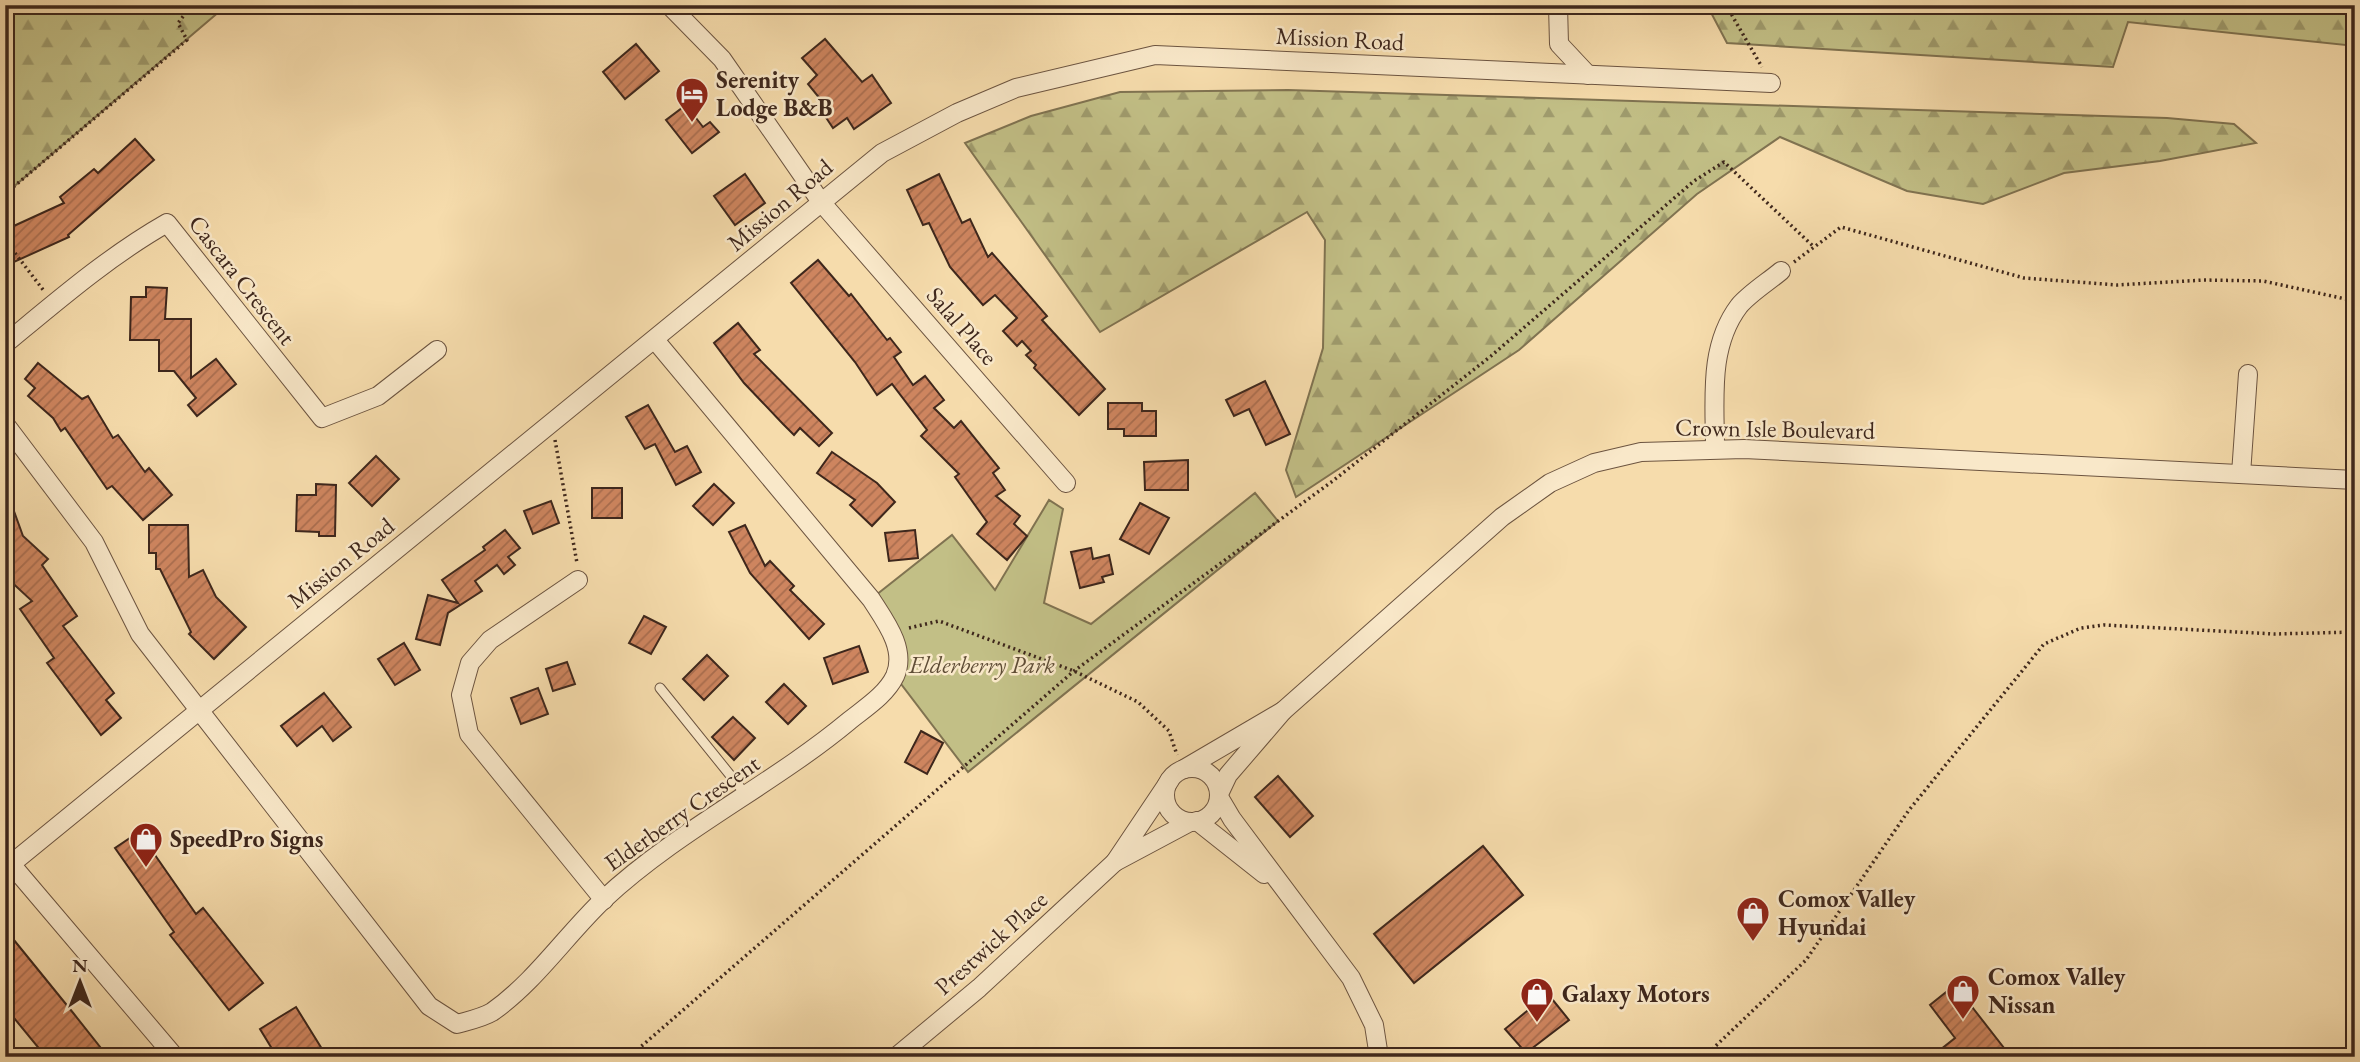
<svg xmlns="http://www.w3.org/2000/svg" width="2360" height="1062" font-family="'EB Garamond',serif">
<style>
.forest{fill:url(#forest-firs);stroke:#807351;stroke-width:2}
.park{fill:#c2bf86;stroke:#807351;stroke-width:2}
.building{fill:url(#building-hatch);stroke:#3e271c;stroke-width:2}
.lines{fill:none;stroke-linecap:round;stroke-linejoin:round}
.lane-casing{stroke:#6c5440;stroke-width:11}
.street-casing{stroke:#6c5440;stroke-width:20}
.path{stroke:#3e271c;stroke-width:3.5;stroke-dasharray:2 3.5;stroke-linecap:butt}
.lane{stroke:#f9e8c9;stroke-width:9}
.street{stroke:#f9e8c9;stroke-width:18}
.labels{text-anchor:middle;stroke-width:5;stroke-linejoin:round;paint-order:stroke}
.street-label{font-size:24px;fill:#3e271c;stroke:#f9e8c9}
.poi-label{font-size:24px;font-weight:bold;fill:#3e271c;stroke:#f9e8c9;text-anchor:start}
.park-label{font-size:24px;font-style:italic;fill:#5f4d36;stroke:#f9e8c9}
</style>
<defs>
<pattern id="forest-firs" width="22" height="20" patternUnits="userSpaceOnUse" patternTransform="scale(1.75)"><rect width="22" height="20" fill="#c2bf86"/><path d="M5 1l3.5 6h-7zM16 11l3.5 6h-7z" fill="#9f9b6d"/></pattern>
<pattern id="building-hatch" width="6" height="6" patternUnits="userSpaceOnUse" patternTransform="scale(1.75)"><rect width="6" height="6" fill="#ce855f"/><path d="M-1 1l2-2M0 6l6-6M5 7l2-2" fill="none" stroke="#a96d4e"/></pattern>
</defs>
<rect width="100%" height="100%" fill="#f6dcac"/>
<filter id="stains"><feTurbulence type="fractalNoise" baseFrequency=".00286" numOctaves="4"/><feColorMatrix values="0 0 0 0 .2 0 0 0 0 .09 0 0 0 0 .02 0 0 0 .5 -.17"/></filter>
<radialGradient id="worn" r=".72"><stop offset=".6" stop-color="#630" stop-opacity="0"/><stop offset="1" stop-color="#630" stop-opacity=".3"/></radialGradient>
<g class="forest">
<path d="M 5,5 L 227,5 L 5,194 Z"/>
<path d="M 1707,5 L 2355,5 L 2355,46 L 2128,22 L 2113,67 L 1727,43 Z"/>
<path d="M 1288,90 L 2167,118 L 2234,124 L 2256,143 L 2160,161 L 2064,173 L 1983,204 L 1907,191 L 1780,137 L 1697,194 L 1519,350 L 1296,497 L 1286,470 L 1323,348 L 1325,240 L 1307,212 L 1100,332 L 965,143 L 1031,116 L 1120,92 Z"/>
</g>
<path class="park" d="M 1255,493 L 1278,521 L 968,772 L 895,676 L 900,657 L 871,599 L 952,535 L 995,590 L 1049,500 L 1063,509 L 1044,603 L 1091,624 Z"/>
<g class="building">
<path d="M 825,39 L 862,82 L 872,75 L 891,103 L 854,129 L 847,118 L 833,128 L 821,110 L 826,106 L 808,84 L 817,75 L 802,58 Z"/>
<path d="M 636,44 L 659,71 L 625,99 L 603,72 Z"/>
<path d="M 686,105 L 703,127 L 710,122 L 719,132 L 692,153 L 666,120 Z"/>
<path d="M 135,139 L 154,160 L 68,235 L 69,237 L 5,266 L 5,230 L 64,203 L 60,197 L 94,169 L 98,173 Z"/>
<path d="M 745,174 L 765,203 L 735,225 L 714,196 Z"/>
<path d="M 939,174 L 962,223 L 970,219 L 988,257 L 992,253 L 1047,316 L 1042,320 L 1105,389 L 1079,415 L 1034,368 L 1036,365 L 1026,355 L 1031,351 L 1022,341 L 1017,346 L 1003,331 L 1017,318 L 995,295 L 983,305 L 950,267 L 929,223 L 923,225 L 907,190 Z"/>
<path d="M 818,260 L 849,296 L 851,294 L 887,340 L 890,338 L 901,352 L 894,357 L 913,385 L 925,376 L 944,400 L 934,408 L 954,428 L 961,421 L 999,468 L 993,473 L 1005,490 L 996,496 L 1020,516 L 1014,524 L 1027,536 L 1007,560 L 977,534 L 987,522 L 955,477 L 959,474 L 921,436 L 927,430 L 892,384 L 877,395 L 855,362 L 791,283 Z"/>
<path d="M 146,287 L 167,288 L 165,319 L 191,319 L 191,378 L 216,359 L 236,384 L 197,416 L 188,405 L 196,398 L 174,371 L 159,371 L 159,340 L 130,340 L 131,297 L 146,297 Z"/>
<path d="M 738,323 L 760,350 L 754,354 L 832,433 L 819,446 L 800,428 L 794,435 L 783,424 L 744,383 L 714,343 Z"/>
<path d="M 38,363 L 82,399 L 88,396 L 113,438 L 118,435 L 145,472 L 149,468 L 172,495 L 143,520 L 112,486 L 107,489 L 65,428 L 61,431 L 53,418 L 28,396 L 35,388 L 25,379 Z"/>
<path d="M 1265,381 L 1290,434 L 1266,445 L 1249,409 L 1234,416 L 1226,400 Z"/>
<path d="M 1108,403 L 1142,403 L 1142,411 L 1156,411 L 1156,436 L 1124,436 L 1124,429 L 1108,429 Z"/>
<path d="M 648,405 L 675,452 L 687,446 L 701,472 L 676,485 L 655,444 L 645,449 L 626,417 Z"/>
<path d="M 832,452 L 877,483 L 895,502 L 872,526 L 850,505 L 855,500 L 817,473 Z"/>
<path d="M 376,456 L 399,479 L 372,506 L 349,483 Z"/>
<path d="M 1188,460 L 1188,490 L 1145,490 L 1144,462 Z"/>
<path d="M 316,484 L 336,485 L 335,536 L 319,536 L 319,532 L 296,531 L 297,495 L 316,495 Z"/>
<path d="M 714,484 L 734,503 L 713,525 L 693,506 Z"/>
<rect x="592" y="488" width="30" height="30"/>
<path d="M 7,492 L 23,536 L 48,559 L 42,565 L 77,616 L 63,626 L 114,693 L 106,700 L 121,718 L 101,735 L 47,663 L 54,658 L 20,609 L 32,601 L 5,576 Z"/>
<path d="M 551,501 L 559,523 L 533,534 L 524,511 Z"/>
<path d="M 1140,503 L 1169,518 L 1149,554 L 1120,539 Z"/>
<path d="M 149,525 L 188,525 L 189,577 L 203,570 L 216,597 L 246,627 L 214,659 L 189,634 L 191,632 L 160,569 L 156,569 L 156,553 L 149,553 Z"/>
<path d="M 745,525 L 765,566 L 770,561 L 794,586 L 790,590 L 824,624 L 809,639 L 750,573 L 729,532 Z"/>
<path d="M 505,530 L 520,548 L 508,557 L 515,565 L 504,574 L 497,565 L 475,581 L 482,591 L 448,613 L 440,645 L 416,639 L 428,595 L 458,603 L 442,580 L 485,550 L 483,547 Z"/>
<path d="M 915,530 L 918,558 L 889,561 L 885,533 Z"/>
<path d="M 1091,548 L 1093,559 L 1109,555 L 1113,574 L 1102,577 L 1104,582 L 1080,588 L 1071,552 Z"/>
<path d="M 644,616 L 666,627 L 651,654 L 629,643 Z"/>
<path d="M 404,643 L 420,670 L 395,685 L 378,659 Z"/>
<path d="M 859,646 L 868,672 L 833,684 L 824,658 Z"/>
<path d="M 707,655 L 728,676 L 704,700 L 683,679 Z"/>
<path d="M 567,662 L 575,684 L 553,691 L 546,669 Z"/>
<path d="M 784,684 L 806,706 L 788,724 L 766,702 Z"/>
<path d="M 538,688 L 548,714 L 521,724 L 511,698 Z"/>
<path d="M 324,693 L 351,727 L 333,741 L 322,726 L 297,746 L 281,726 Z"/>
<path d="M 733,717 L 755,738 L 734,760 L 712,737 Z"/>
<path d="M 921,731 L 943,743 L 927,774 L 905,762 Z"/>
<path d="M 1278,776 L 1313,816 L 1290,837 L 1255,797 Z"/>
<path d="M 139,832 L 196,914 L 203,908 L 263,983 L 229,1010 L 170,935 L 174,932 L 115,848 Z"/>
<path d="M 1483,846 L 1523,895 L 1414,983 L 1374,934 Z"/>
<path d="M 5,929 L 74,1014 L 108,1057 L 46,1057 L 5,1007 Z"/>
<path d="M 1955,985 L 2011,1057 L 1931,1057 L 1955,1038 L 1930,1005 Z"/>
<path d="M 1548,994 L 1569,1020 L 1526,1053 L 1505,1029 Z"/>
<path d="M 296,1007 L 327,1057 L 277,1057 L 260,1029 Z"/>
</g>
<g class="lines">
<defs>
<path id="lane" d="M 660,688 L 747,796"/>
<g id="street">
<path d="M 669,5 L 722,59 L 821,202 L 1066,483"/>
<path d="M 1558,5 L 1559,44 L 1588,75"/>
<path d="M 5,344 C 57,301 109,256 167,223 L 322,418 L 378,396 L 437,350"/>
<path d="M 5,424 L 94,542 L 140,634 L 429,1006 L 457,1024 C 467,1021 482,1018 492,1012 C 536,981 566,935 604,899 C 678,830 772,785 849,721 C 865,708 886,695 895,676 C 907,649 885,621 871,599 L 655,340"/>
<path d="M 1715,449 C 1715,400 1708,347 1739,306 C 1750,293 1768,282 1781,271"/>
<path d="M 2241,474 L 2248,374"/>
<path d="M 578,580 L 490,640 L 470,663 L 461,695 L 469,734 L 604,900"/>
<path d="M 1283,711 L 1502,517 L 1550,483 L 1594,463 L 1641,452 L 1744,449 L 2355,480"/>
<circle cx="1192" cy="795" r="27"/>
<path d="M 1184,769 L 1283,711 L 1228,775 L 1219,794"/>
<path d="M 1170,780 L 1115,862 L 1190,822"/>
<path d="M 1219,797 L 1232,819 L 1351,978 L 1374,1025 L 1379,1057"/>
<path d="M 1197,821 L 1264,874"/>
<path d="M 11,864 L 175,1057"/>
<path d="M 5,869 L 882,153 L 957,113 L 1016,88 L 1155,55 L 1771,83"/>
<path d="M 896,1057 L 979,988 L 1115,862"/>
</g>
</defs>
<use href="#lane" class="lane-casing"/>
<use href="#street" class="street-casing"/>
<g class="path">
<path d="M 1726,5 L 1762,67"/>
<path d="M 5,194 L 187,40 L 178,23 L 192,5"/>
<path d="M 5,240 L 44,291"/>
<path d="M 1794,262 L 1841,227 L 2024,278 L 2117,285 L 2204,280 L 2263,281 L 2355,301"/>
<path d="M 555,440 L 577,563"/>
<path d="M 909,628 L 939,621 L 1074,671 L 1138,702 L 1169,731 L 1177,755"/>
<path d="M 629,1057 L 1074,671 L 1334,480 L 1491,356 L 1694,181 L 1724,162 L 1814,247"/>
<path d="M 1704,1057 L 1806,960 L 1909,810 L 2044,644 L 2081,628 L 2104,625 L 2275,634 L 2355,632"/>
</g>
<use href="#lane" class="lane"/>
<use href="#street" class="street"/>
</g>
<defs>
<symbol id="hotel-pin" viewBox="-11 -11 22 30"><path d="M0 17L-7.5 6A9.5 9.5 0 1 1 7.5 6Z" fill="#8f2418" stroke="#f9e8c9"/><path d="M-6-4.5h1.5V1H6V5H4.5V3h-9V5H-6ZM-4 0a1.8 1.8 0 1 1 3.6 0ZM.5 0V-2.5h3Q6-2.5 6 0Z" fill="#fff"/></symbol>
<symbol id="shop-pin" viewBox="-11 -11 22 30"><path d="M0 17L-7.5 6A9.5 9.5 0 1 1 7.5 6Z" fill="#8f2418" stroke="#f9e8c9"/><path d="M-5-2.5h2.3a2.7 3.5 0 0 1 5.4 0H5L5.5 6h-11ZM-1.5-2.5h3a1.5 2.3 0 0 0-3 0Z" fill="#fff"/></symbol>
</defs>
<g fill-rule="evenodd">
<use href="#hotel-pin" x="673" y="75" width="38" height="52"/>
<use href="#shop-pin" x="127" y="820" width="38" height="52"/>
<use href="#shop-pin" x="1734" y="894" width="38" height="52"/>
<use href="#shop-pin" x="1944" y="972" width="38" height="52"/>
<use href="#shop-pin" x="1518" y="975" width="38" height="52"/>
</g>
<g class="labels">
<g class="street-label">
<text transform="translate(1340 39) rotate(3)" y="8">Mission Road</text>
<text transform="translate(780 205) rotate(-40)" y="8">Mission Road</text>
<text transform="translate(242 280) rotate(52)" y="8">Cascara Crescent</text>
<text transform="translate(962 326) rotate(49)" y="8">Salal Place</text>
<text transform="translate(1775 429) rotate(1)" y="8">Crown Isle Boulevard</text>
<text transform="translate(341 563) rotate(-39)" y="8">Mission Road</text>
<text transform="translate(682 813) rotate(-35)" y="8">Elderberry Crescent</text>
<text transform="translate(991 943) rotate(-42)" y="8">Prestwick Place</text>
</g>
<g class="poi-label">
<text x="716" y="88">Serenity<tspan x="716" dy="28">Lodge B&amp;B</tspan></text>
<text x="170" y="847">SpeedPro Signs</text>
<text x="1778" y="907">Comox Valley<tspan x="1778" dy="28">Hyundai</tspan></text>
<text x="1988" y="985">Comox Valley<tspan x="1988" dy="28">Nissan</tspan></text>
<text x="1562" y="1002">Galaxy Motors</text>
</g>
<g class="park-label">
<text x="982" y="673">Elderberry Park</text>
</g>
</g>
<rect width="2360" height="1062" fill="none" stroke="#f6dcac" stroke-width="28"/>
<rect x="7" y="7" width="2346" height="1048" fill="none" stroke="#3e271c" stroke-width="3.5"/>
<rect x="14" y="14" width="2332" height="1034" fill="none" stroke="#3e271c" stroke-width="2"/>
<g transform="translate(80 982)" stroke="#f9e8c9" stroke-width="5" paint-order="stroke">
<path d="M0-5L12 26L0 18L-12 26Z" fill="#3e271c"/>
<text y="-10" font-size="19" font-weight="bold" text-anchor="middle" fill="#3e271c">N</text>
</g>
<rect width="100%" height="100%" filter="url(#stains)"/>
<rect width="100%" height="100%" fill="url(#worn)"/>
</svg>
